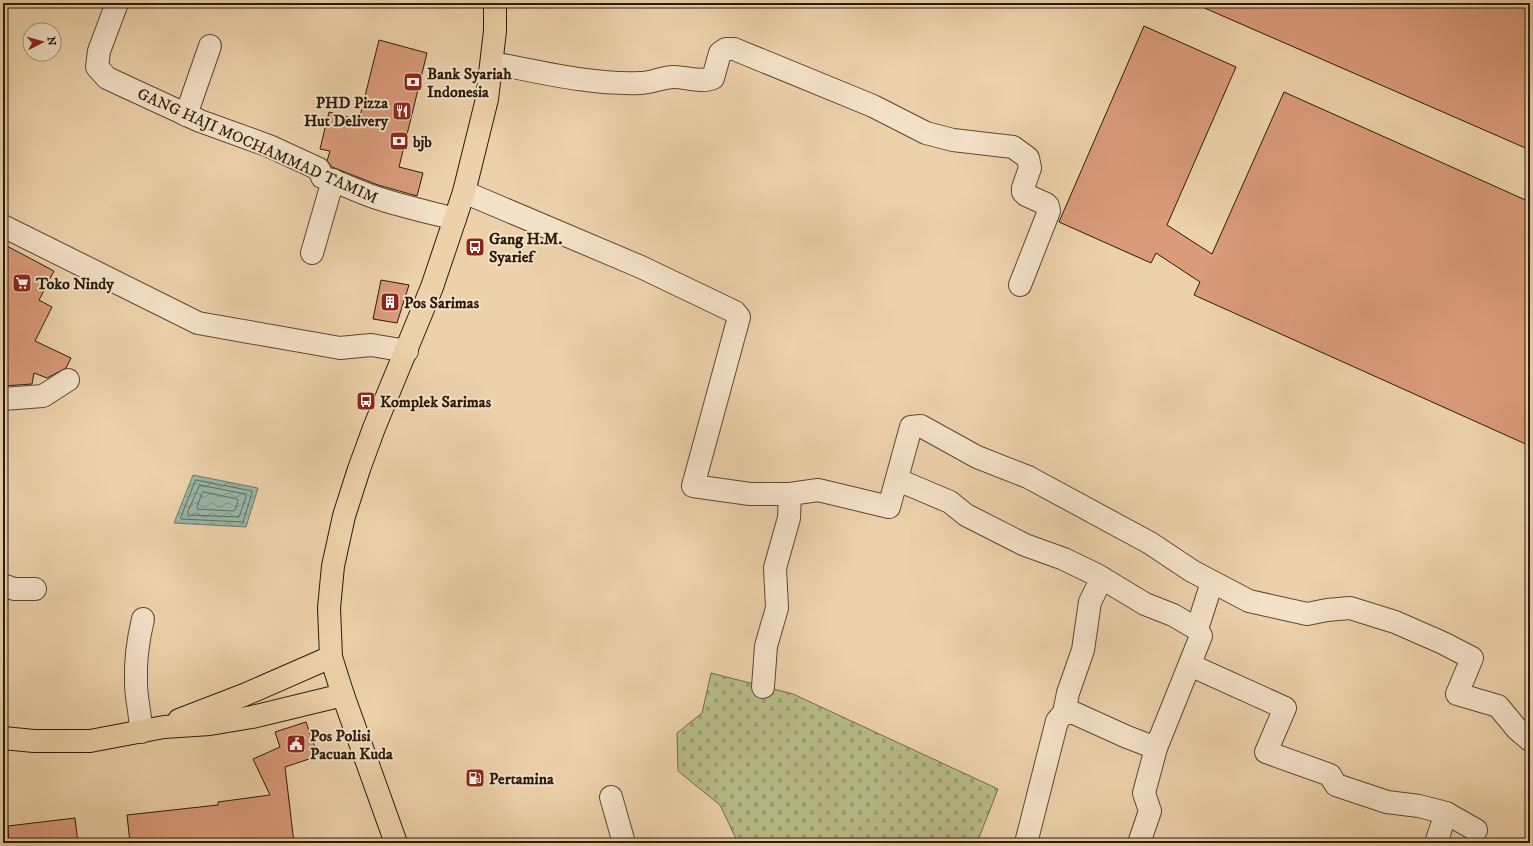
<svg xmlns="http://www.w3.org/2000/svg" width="1533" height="846" font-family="'IM FELL DW Pica',serif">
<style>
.cemetery{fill:url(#cemetery-stones);stroke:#716c4a}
.water{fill:url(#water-waves);stroke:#6d796a}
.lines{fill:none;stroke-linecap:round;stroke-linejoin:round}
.shore{stroke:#626a5a;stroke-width:1}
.building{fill:#d99b7a;stroke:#2a1c0b}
.minor-casing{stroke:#5b4933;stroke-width:24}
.major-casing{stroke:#2a1c0b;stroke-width:24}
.highway-casing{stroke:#2a1c0b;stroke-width:24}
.minor{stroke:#f3e1c8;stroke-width:22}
.major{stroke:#edd1aa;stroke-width:22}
.highway{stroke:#edd1aa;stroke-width:22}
.labels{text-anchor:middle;stroke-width:4;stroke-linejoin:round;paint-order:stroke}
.poi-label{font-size:16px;font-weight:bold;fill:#2a1c0b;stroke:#f3e1c8;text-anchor:start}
.street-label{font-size:16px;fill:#2a1c0b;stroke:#f3e1c8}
</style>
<defs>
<pattern id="cemetery-stones" width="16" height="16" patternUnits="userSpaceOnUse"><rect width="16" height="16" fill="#b8bc89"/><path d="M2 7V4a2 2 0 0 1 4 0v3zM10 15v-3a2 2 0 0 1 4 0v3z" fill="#9ea175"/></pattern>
<pattern id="water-waves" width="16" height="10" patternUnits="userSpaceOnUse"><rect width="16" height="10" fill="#99b7a9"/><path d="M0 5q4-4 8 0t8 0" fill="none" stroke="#7d9488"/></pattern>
</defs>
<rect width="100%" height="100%" fill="#edd1aa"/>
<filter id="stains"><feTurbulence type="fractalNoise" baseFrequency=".005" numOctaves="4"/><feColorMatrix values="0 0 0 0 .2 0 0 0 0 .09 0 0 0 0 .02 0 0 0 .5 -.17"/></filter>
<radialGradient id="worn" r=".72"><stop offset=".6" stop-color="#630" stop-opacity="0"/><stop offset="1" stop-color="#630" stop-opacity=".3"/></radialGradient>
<path class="cemetery" d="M 711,673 L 793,694 L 998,789 L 977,843 L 738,843 L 720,805 L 678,771 L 677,733 L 702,713 Z"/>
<path class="water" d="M 193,475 L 258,488 L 246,527 L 174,523 Z"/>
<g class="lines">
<g class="shore">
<path d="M 196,480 L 252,491 L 252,493 L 243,522 L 181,519 L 181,517 Z"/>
<path d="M 200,485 L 245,494 L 246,497 L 239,517 L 188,515 L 188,512 Z"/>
<path d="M 204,492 L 237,499 L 238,501 L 235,510 L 233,511 L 197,509 L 197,507 L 202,493 Z"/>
</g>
</g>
<g class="building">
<path d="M 1193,3 L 1530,3 L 1530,150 Z"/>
<path d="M 1144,26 L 1236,67 L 1167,225 L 1212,254 L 1284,92 L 1530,202 L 1530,446 L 1194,295 L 1200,282 L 1156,253 L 1151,263 L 1059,222 Z"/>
<path d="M 379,40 L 427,53 L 399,167 L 423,173 L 417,196 L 378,185 L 332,167 L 327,161 L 330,151 L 320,149 L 329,112 L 359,120 Z"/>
<path d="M 3,244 L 54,271 L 39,300 L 52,307 L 35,341 L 71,358 L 66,368 L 47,378 L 34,373 L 32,384 L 3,386 Z"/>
<path d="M 381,280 L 409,285 L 397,323 L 373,319 Z"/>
<path d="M 306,722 L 318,756 L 285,767 L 294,843 L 130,843 L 127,815 L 218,805 L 218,802 L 270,795 L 253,759 L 280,747 L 275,732 Z"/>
<path d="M 75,818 L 78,843 L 9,843 L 8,826 Z"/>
</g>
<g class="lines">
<defs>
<g id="minor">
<path d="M 117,3 L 99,51 L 97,67 L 107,78 L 200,121 L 269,146 L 319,169 L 322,177 C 340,182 356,191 374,197 C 401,206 428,212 455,219"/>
<path d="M 492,63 C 541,72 591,85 640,83 C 652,83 662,77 674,77 C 686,77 701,83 713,78 L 720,53 L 726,49 L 734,49 L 873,106 L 926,133 L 953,140 L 1013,147 L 1028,158 L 1030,168 L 1023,188 L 1023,192 L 1026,195 L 1046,204 L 1048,206 L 1049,211 L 1020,285"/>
<path d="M 186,115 L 210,46"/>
<path d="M 464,192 L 641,267 L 735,312 L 739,317 L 693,486 L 750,494 L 790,494 L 818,490 L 889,507 L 911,427 L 921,426 L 977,457 L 1028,477 L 1150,543 L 1192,571 L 1249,601 L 1307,614 L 1327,610 L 1350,608 L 1395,622 L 1443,643 L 1472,658 L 1457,694 L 1498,706 L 1517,729 L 1530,740"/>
<path d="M 3,226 L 198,323 L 340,348 L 371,345 L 407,351"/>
<path d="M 312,253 L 333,180"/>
<path d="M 3,399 L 43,396 L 68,380"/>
<path d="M 898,480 L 950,502 L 966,515 L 1025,545 L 1064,559 L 1097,575 L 1145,604 L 1173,615 L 1197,629"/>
<path d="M 3,585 L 14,589 L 35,589"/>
<path d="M 1190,665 L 1285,708 L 1266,752 L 1330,775 L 1336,785 L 1387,802 L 1419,806 L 1446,813 L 1476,830"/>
<path d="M 763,687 L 766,646 L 777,608 L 775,568 L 789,518 L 790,494"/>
<path d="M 1064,713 L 1068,693 L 1083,650 L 1090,602 L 1102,578"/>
<path d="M 141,732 C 141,715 136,699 136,683 C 135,661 138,640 143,619"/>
<path d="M 611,797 L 624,843"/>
<path d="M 1026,843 L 1057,721 L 1064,713 L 1074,713 L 1127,737 L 1156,748"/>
<path d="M 1139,843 L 1150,811 L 1144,793 L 1156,748 L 1201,636 L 1197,629 L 1212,582"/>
<path d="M 1436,843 L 1446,813"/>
</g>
<g id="major">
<path d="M 179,720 L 244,695 L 331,657"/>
<path d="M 3,738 L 34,741 L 90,741 L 164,727 L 210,724 L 252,717 L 343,695"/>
</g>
<path id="highway" d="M 396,843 L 343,695 L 331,657 L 329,608 L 333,566 L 344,516 L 359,469 L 374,428 L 432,287 L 464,192 L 487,99 L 495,31 L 495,3"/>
</defs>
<use href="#minor" class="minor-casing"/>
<use href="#major" class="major-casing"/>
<use href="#highway" class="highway-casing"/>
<use href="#minor" class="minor"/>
<use href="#major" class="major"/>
<use href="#highway" class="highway"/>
</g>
<defs>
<symbol id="bank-square" viewBox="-11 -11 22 22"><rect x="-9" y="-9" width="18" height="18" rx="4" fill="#8f2418" stroke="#f3e1c8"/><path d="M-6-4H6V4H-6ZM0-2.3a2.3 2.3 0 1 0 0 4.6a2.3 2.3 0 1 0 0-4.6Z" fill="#fff"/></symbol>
<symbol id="restaurant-square" viewBox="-11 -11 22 22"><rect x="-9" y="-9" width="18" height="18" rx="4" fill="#8f2418" stroke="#f3e1c8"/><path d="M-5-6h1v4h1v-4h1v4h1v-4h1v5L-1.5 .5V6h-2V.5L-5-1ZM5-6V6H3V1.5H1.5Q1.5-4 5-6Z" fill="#fff"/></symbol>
<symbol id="bus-square" viewBox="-11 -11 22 22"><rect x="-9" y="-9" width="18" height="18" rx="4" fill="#8f2418" stroke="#f3e1c8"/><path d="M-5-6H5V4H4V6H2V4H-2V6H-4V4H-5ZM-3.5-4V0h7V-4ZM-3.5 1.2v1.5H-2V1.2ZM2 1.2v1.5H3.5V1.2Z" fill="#fff"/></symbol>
<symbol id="supermarket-square" viewBox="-11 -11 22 22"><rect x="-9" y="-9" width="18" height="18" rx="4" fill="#8f2418" stroke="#f3e1c8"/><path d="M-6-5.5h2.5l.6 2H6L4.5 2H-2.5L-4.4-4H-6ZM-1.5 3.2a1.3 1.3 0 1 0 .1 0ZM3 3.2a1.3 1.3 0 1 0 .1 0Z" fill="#fff"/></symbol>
<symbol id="building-square" viewBox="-11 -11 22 22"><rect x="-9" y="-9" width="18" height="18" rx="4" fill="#8f2418" stroke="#f3e1c8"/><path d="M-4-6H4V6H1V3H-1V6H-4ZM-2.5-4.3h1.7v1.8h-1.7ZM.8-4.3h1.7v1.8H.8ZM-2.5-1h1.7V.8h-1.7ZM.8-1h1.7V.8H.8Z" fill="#fff"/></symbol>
<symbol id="civic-square" viewBox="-11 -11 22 22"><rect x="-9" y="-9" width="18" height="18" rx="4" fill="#8f2418" stroke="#f3e1c8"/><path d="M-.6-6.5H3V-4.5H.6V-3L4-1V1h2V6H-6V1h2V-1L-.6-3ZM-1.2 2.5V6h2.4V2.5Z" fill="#fff"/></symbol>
<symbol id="fuel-square" viewBox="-11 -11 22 22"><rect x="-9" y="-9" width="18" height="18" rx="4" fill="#8f2418" stroke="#f3e1c8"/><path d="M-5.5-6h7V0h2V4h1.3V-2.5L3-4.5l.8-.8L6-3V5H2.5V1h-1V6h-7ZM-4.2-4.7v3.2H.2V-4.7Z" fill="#fff"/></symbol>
</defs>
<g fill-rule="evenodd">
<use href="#bank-square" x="402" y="71" width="22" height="22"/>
<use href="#restaurant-square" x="391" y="100" width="22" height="22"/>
<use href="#bank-square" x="388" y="130" width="22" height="22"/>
<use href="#bus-square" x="464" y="236" width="22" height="22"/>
<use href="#supermarket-square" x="11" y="272" width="22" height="22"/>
<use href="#building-square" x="379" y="291" width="22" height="22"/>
<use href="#bus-square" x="355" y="390" width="22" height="22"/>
<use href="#civic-square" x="285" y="733" width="22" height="22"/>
<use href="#fuel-square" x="464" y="767" width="22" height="22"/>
</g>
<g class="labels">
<g class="poi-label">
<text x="427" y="79">Bank Syariah<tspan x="427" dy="18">Indonesia</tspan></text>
<text x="388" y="108" text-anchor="end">PHD Pizza<tspan x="388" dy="18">Hut Delivery</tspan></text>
<text x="413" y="147">bjb</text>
<text x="489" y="244">Gang H.M.<tspan x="489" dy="18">Syarief</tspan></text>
<text x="36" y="289">Toko Nindy</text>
<text x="404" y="308">Pos Sarimas</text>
<text x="380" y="407">Komplek Sarimas</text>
<text x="310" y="741">Pos Polisi<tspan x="310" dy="18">Pacuan Kuda</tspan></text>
<text x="489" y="784">Pertamina</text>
</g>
<g class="street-label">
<text transform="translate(258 145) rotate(24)" y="6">GANG HAJI MOCHAMMAD TAMIM</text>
</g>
</g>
<rect width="1533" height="846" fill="none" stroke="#edd1aa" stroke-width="16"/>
<rect x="4" y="4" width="1525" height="838" fill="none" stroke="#2a1c0b" stroke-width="2"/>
<rect x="8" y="8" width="1517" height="830" fill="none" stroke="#2a1c0b"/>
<g transform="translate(42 42) rotate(84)"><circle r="19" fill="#f3e1c8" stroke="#a3927c"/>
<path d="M0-3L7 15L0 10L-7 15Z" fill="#8f2418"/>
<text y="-6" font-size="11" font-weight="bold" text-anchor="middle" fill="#2a1c0b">N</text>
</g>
<rect width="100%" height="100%" filter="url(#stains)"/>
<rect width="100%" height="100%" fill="url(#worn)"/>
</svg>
